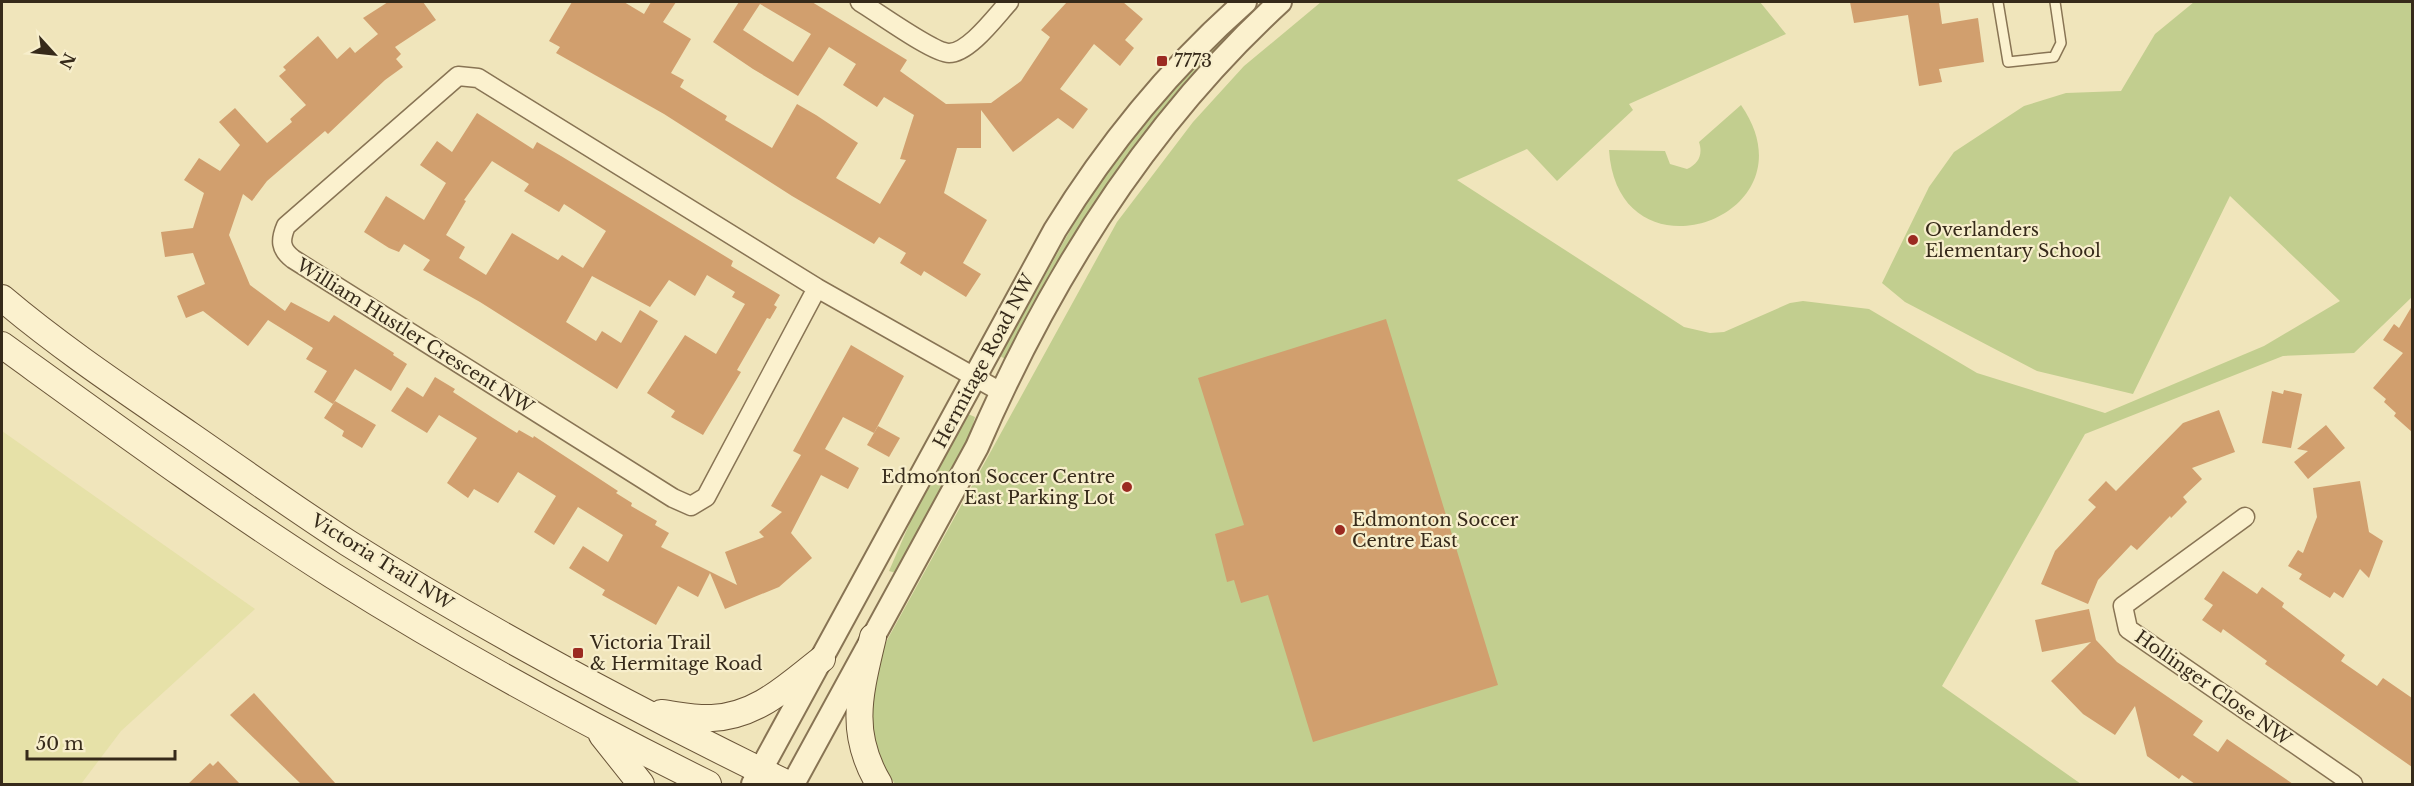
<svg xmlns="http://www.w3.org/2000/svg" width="2414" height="786" font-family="'Libre Baskerville',serif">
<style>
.farmland{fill:#e6e1a8}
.green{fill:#c2ce8f}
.building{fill:#d19f6e;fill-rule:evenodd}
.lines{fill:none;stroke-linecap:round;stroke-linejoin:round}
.service-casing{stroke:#887454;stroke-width:12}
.minor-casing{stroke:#887454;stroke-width:21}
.tertiary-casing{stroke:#887454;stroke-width:26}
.secondary-casing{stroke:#6a5538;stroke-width:28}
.service{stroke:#fbf1ce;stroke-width:9}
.minor{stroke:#fbf1ce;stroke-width:18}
.tertiary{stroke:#fbf1ce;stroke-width:22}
.secondary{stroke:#fbf1ce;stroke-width:26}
.poi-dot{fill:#9b2a21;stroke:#f7eecb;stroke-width:2}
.labels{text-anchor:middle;stroke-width:4.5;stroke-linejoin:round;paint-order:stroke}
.poi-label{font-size:18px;fill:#362a1a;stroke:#f7eecb;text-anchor:start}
.street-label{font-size:18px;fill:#362a1a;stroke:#f7eecb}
</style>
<rect width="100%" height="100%" fill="#f0e5bb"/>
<path class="farmland" d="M 2,431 L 255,609 L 121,731 L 81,784 L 2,784 Z"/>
<g class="green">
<path d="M 1321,2 L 1760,2 L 1786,34 L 1629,104 L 1633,110 L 1557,181 L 1527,149 L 1457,180 L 1684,327 L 1710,333 L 1724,332 L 1790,303 L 1803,301 L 1869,309 L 1977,373 L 2105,413 L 2264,346 L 2340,301 L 2230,196 L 2133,394 L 2037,371 L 1905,302 L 1882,283 L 1929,187 L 1954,152 L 2024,106 L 2066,93 L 2121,91 L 2155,34 L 2194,2 L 2412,2 L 2412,297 L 2354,353 L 2283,356 L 2085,434 L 1942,686 L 2081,784 L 895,784 C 860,733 867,698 886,642 L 1117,222 L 1193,122 L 1244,66 Z"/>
<path d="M 1231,25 L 1237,30 L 1007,360 L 1000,356 L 1087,200 L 1138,127 Z"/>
<path d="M 1741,105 C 1819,217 1618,288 1609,150 L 1665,151 L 1670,164 L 1687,169 C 1699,164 1703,154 1699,142 Z"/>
<path d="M 968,414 L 975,417 L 971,432 L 896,573 L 889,571 L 912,518 Z"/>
</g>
<g class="building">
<path d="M 388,2 L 423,2 L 436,20 L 395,47 L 401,54 L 396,59 L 403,67 L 385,80 L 328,134 L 325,131 L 267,181 L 252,201 L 243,194 L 229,235 L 250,285 L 285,311 L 291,302 L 329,322 L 334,315 L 394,353 L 393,355 L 407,364 L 391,391 L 355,369 L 333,404 L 314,392 L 327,371 L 306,359 L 313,348 L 268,320 L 248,346 L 203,311 L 186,318 L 177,296 L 205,284 L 193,253 L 165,257 L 161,232 L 193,228 L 204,193 L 184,180 L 199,158 L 220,171 L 240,145 L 219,122 L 235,108 L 267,143 L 292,122 L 290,119 L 306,105 L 279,76 L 286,70 L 283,67 L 318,36 L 337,59 L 350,47 L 355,53 L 378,34 L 363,18 Z"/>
<path d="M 572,2 L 624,2 L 644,14 L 651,2 L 676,2 L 663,22 L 691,39 L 671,73 L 684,80 L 680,87 L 727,116 L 725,120 L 772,148 L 797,104 L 816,115 L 858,143 L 836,178 L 880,204 L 906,160 L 900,159 L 914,115 L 884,97 L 877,107 L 843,85 L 856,64 L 829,47 L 798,96 L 753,69 L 713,42 L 739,2 L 812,2 L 907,60 L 900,71 L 946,104 L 991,103 L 1021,81 L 1050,37 L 1041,30 L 1067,2 L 1123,2 L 1143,19 L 1125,40 L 1134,48 L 1120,66 L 1094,44 L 1060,89 L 1088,109 L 1073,129 L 1058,118 L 1013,152 L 981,110 L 981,148 L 957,148 L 944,193 L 987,220 L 963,263 L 981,274 L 966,297 L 924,271 L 921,276 L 900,263 L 906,253 L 879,237 L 874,244 L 792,196 L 664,114 L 556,53 L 560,47 L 549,41 ZM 760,4 L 811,34 L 793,62 L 743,30 Z"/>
<path d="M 1850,2 L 1939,2 L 1942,24 L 1978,18 L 1984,62 L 1939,69 L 1942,82 L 1919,86 L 1908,15 L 1854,23 Z"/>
<path d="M 477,113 L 533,149 L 537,142 L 561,156 L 733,261 L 731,266 L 780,295 L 774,305 L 777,307 L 770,319 L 767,318 L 737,370 L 741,372 L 703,435 L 671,417 L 675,411 L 647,393 L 685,335 L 716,354 L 745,304 L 732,297 L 735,292 L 707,275 L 695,296 L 669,280 L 650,307 L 592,276 L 566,322 L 596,341 L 602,331 L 621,343 L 640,310 L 658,321 L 617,389 L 480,302 L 423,270 L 430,260 L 404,244 L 399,252 L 389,248 L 364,232 L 386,196 L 424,220 L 446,183 L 420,165 L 437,141 L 452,152 ZM 492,161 L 529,184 L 524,191 L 559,212 L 564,204 L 606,231 L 583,268 L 562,255 L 558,260 L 512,233 L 486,275 L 459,258 L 465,247 L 446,235 L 466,201 L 464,200 Z"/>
<path d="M 2412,306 L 2412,432 L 2394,416 L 2396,413 L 2384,402 L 2386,399 L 2373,388 L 2403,353 L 2383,340 L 2394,324 L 2399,328 Z"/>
<path d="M 1386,319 L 1498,685 L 1313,742 L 1268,595 L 1241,603 L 1234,580 L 1227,582 L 1215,534 L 1244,525 L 1198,378 Z"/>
<path d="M 851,345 L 904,376 L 874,433 L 843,417 L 825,449 L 859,468 L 848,489 L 821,475 L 791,533 L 812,558 L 779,587 L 725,609 L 710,573 L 698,597 L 678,586 L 656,625 L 602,595 L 605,590 L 569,568 L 583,546 L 608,562 L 623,535 L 578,507 L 554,545 L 534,532 L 556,496 L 518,472 L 498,503 L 474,489 L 468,498 L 447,483 L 477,438 L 439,415 L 427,433 L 391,411 L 407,387 L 423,397 L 435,377 L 455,389 L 453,392 L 493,418 L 517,433 L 519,430 L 533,438 L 534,436 L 618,491 L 616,493 L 632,503 L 631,506 L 657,521 L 655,525 L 669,533 L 661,547 L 737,585 L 725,552 L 764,537 L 759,532 L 782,512 L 771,506 L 801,455 L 793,451 Z"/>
<path d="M 2284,390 L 2302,394 L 2291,448 L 2262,443 L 2272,391 L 2283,394 Z"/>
<path d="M 335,401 L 376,425 L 362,448 L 342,436 L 344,431 L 324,418 Z"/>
<path d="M 2219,410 L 2235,452 L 2192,468 L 2202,479 L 2183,497 L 2187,502 L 2171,518 L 2170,516 L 2137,550 L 2131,545 L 2098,580 L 2088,604 L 2041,584 L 2055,551 L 2096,507 L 2088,500 L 2106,481 L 2116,491 L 2183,423 Z"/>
<path d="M 2326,425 L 2345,448 L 2308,479 L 2294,462 L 2308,451 L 2297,449 Z"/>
<path d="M 878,426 L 900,438 L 889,457 L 867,445 Z"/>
<path d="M 2360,481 L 2369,532 L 2383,541 L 2369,578 L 2360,569 L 2343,598 L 2334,592 L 2330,598 L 2299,579 L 2302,574 L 2288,566 L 2298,550 L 2303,553 L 2317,517 L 2313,488 Z"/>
<path d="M 2223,571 L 2257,594 L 2262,587 L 2284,603 L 2282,607 L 2345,655 L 2341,661 L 2377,686 L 2383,678 L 2412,698 L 2412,767 L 2265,664 L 2267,661 L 2223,629 L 2221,633 L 2202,620 L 2213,605 L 2204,599 Z"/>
<path d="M 2089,609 L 2096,640 L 2117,662 L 2203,721 L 2193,735 L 2218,752 L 2227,739 L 2293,784 L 2195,784 L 2182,775 L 2179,779 L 2147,756 L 2135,706 L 2115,735 L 2083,714 L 2051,681 L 2091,642 L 2042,652 L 2035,620 Z"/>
<path d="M 254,693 L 291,734 L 336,784 L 301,784 L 230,715 Z"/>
<path d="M 218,761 L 240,784 L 188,784 L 210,763 L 213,766 Z"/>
</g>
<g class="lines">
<defs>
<path id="service" d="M 1998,2 L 2008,62 L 2054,57 L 2061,43 L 2055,2"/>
<g id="minor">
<path d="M 860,2 C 877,12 933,53 949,53 C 969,53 996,16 1009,2"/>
<path d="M 817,288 L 706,497 L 691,506 L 673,498 L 293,259 C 280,249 280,240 286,226 L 458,76 L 478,78 L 817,288 L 1001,392"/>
<path d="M 2245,517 L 2123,606 L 2128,629 L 2353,784"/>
</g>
<g id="tertiary">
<path d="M 753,784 L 1055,230 C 1108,144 1169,69 1245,2"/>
<path d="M 793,784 L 977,447 C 1049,280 1146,125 1280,2"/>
</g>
<g id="secondary">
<path d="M 2,298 C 61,348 126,391 190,435 C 242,471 294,508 348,543 C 489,632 638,711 788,784"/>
<path d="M 2,345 C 110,423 219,503 332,575 C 454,652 579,720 708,784"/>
<path d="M 873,637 C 860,693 848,732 879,784"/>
<path d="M 661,713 C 678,715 695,719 712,718 C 758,716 788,685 822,659"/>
<path d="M 602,735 L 641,784"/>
</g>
</defs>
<use href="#service" class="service-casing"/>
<use href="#minor" class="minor-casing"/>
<use href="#tertiary" class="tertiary-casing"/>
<use href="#secondary" class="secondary-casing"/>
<use href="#service" class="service"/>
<use href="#minor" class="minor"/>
<use href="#tertiary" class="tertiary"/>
<use href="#secondary" class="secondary"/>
</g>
<g class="poi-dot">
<rect x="1156" y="55" width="12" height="12" rx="3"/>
<circle cx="1913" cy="240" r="6"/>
<circle cx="1127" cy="487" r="6"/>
<circle cx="1340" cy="530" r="6"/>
<rect x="572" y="647" width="12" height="12" rx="3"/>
</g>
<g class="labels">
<g class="poi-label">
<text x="1174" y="67">7773</text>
<text x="1925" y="236">Overlanders<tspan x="1925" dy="21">Elementary School</tspan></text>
<text x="1115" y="483" text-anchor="end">Edmonton Soccer Centre<tspan x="1115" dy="21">East Parking Lot</tspan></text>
<text x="1352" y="526">Edmonton Soccer<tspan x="1352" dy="21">Centre East</tspan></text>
<text x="590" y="649">Victoria Trail<tspan x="590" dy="21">&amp; Hermitage Road</tspan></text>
</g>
<g class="street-label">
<text transform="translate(415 336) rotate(32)" y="6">William Hustler Crescent NW</text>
<text transform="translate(984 361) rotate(-62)" y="6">Hermitage Road NW</text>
<text transform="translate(382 562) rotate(32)" y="6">Victoria Trail NW</text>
<text transform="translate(2213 688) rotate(35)" y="6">Hollinger Close NW</text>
</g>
</g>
<rect width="2414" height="786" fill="none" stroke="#362a1a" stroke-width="6"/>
<g transform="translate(54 54) rotate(117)" stroke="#f7eecb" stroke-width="4.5" paint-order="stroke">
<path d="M0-4.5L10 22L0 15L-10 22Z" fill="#362a1a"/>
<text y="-9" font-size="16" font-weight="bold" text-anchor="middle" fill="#362a1a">N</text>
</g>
<path d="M27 750v9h148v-9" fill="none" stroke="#362a1a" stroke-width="3"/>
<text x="36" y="750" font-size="18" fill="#362a1a" stroke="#f7eecb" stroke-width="4.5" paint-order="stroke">50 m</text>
</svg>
